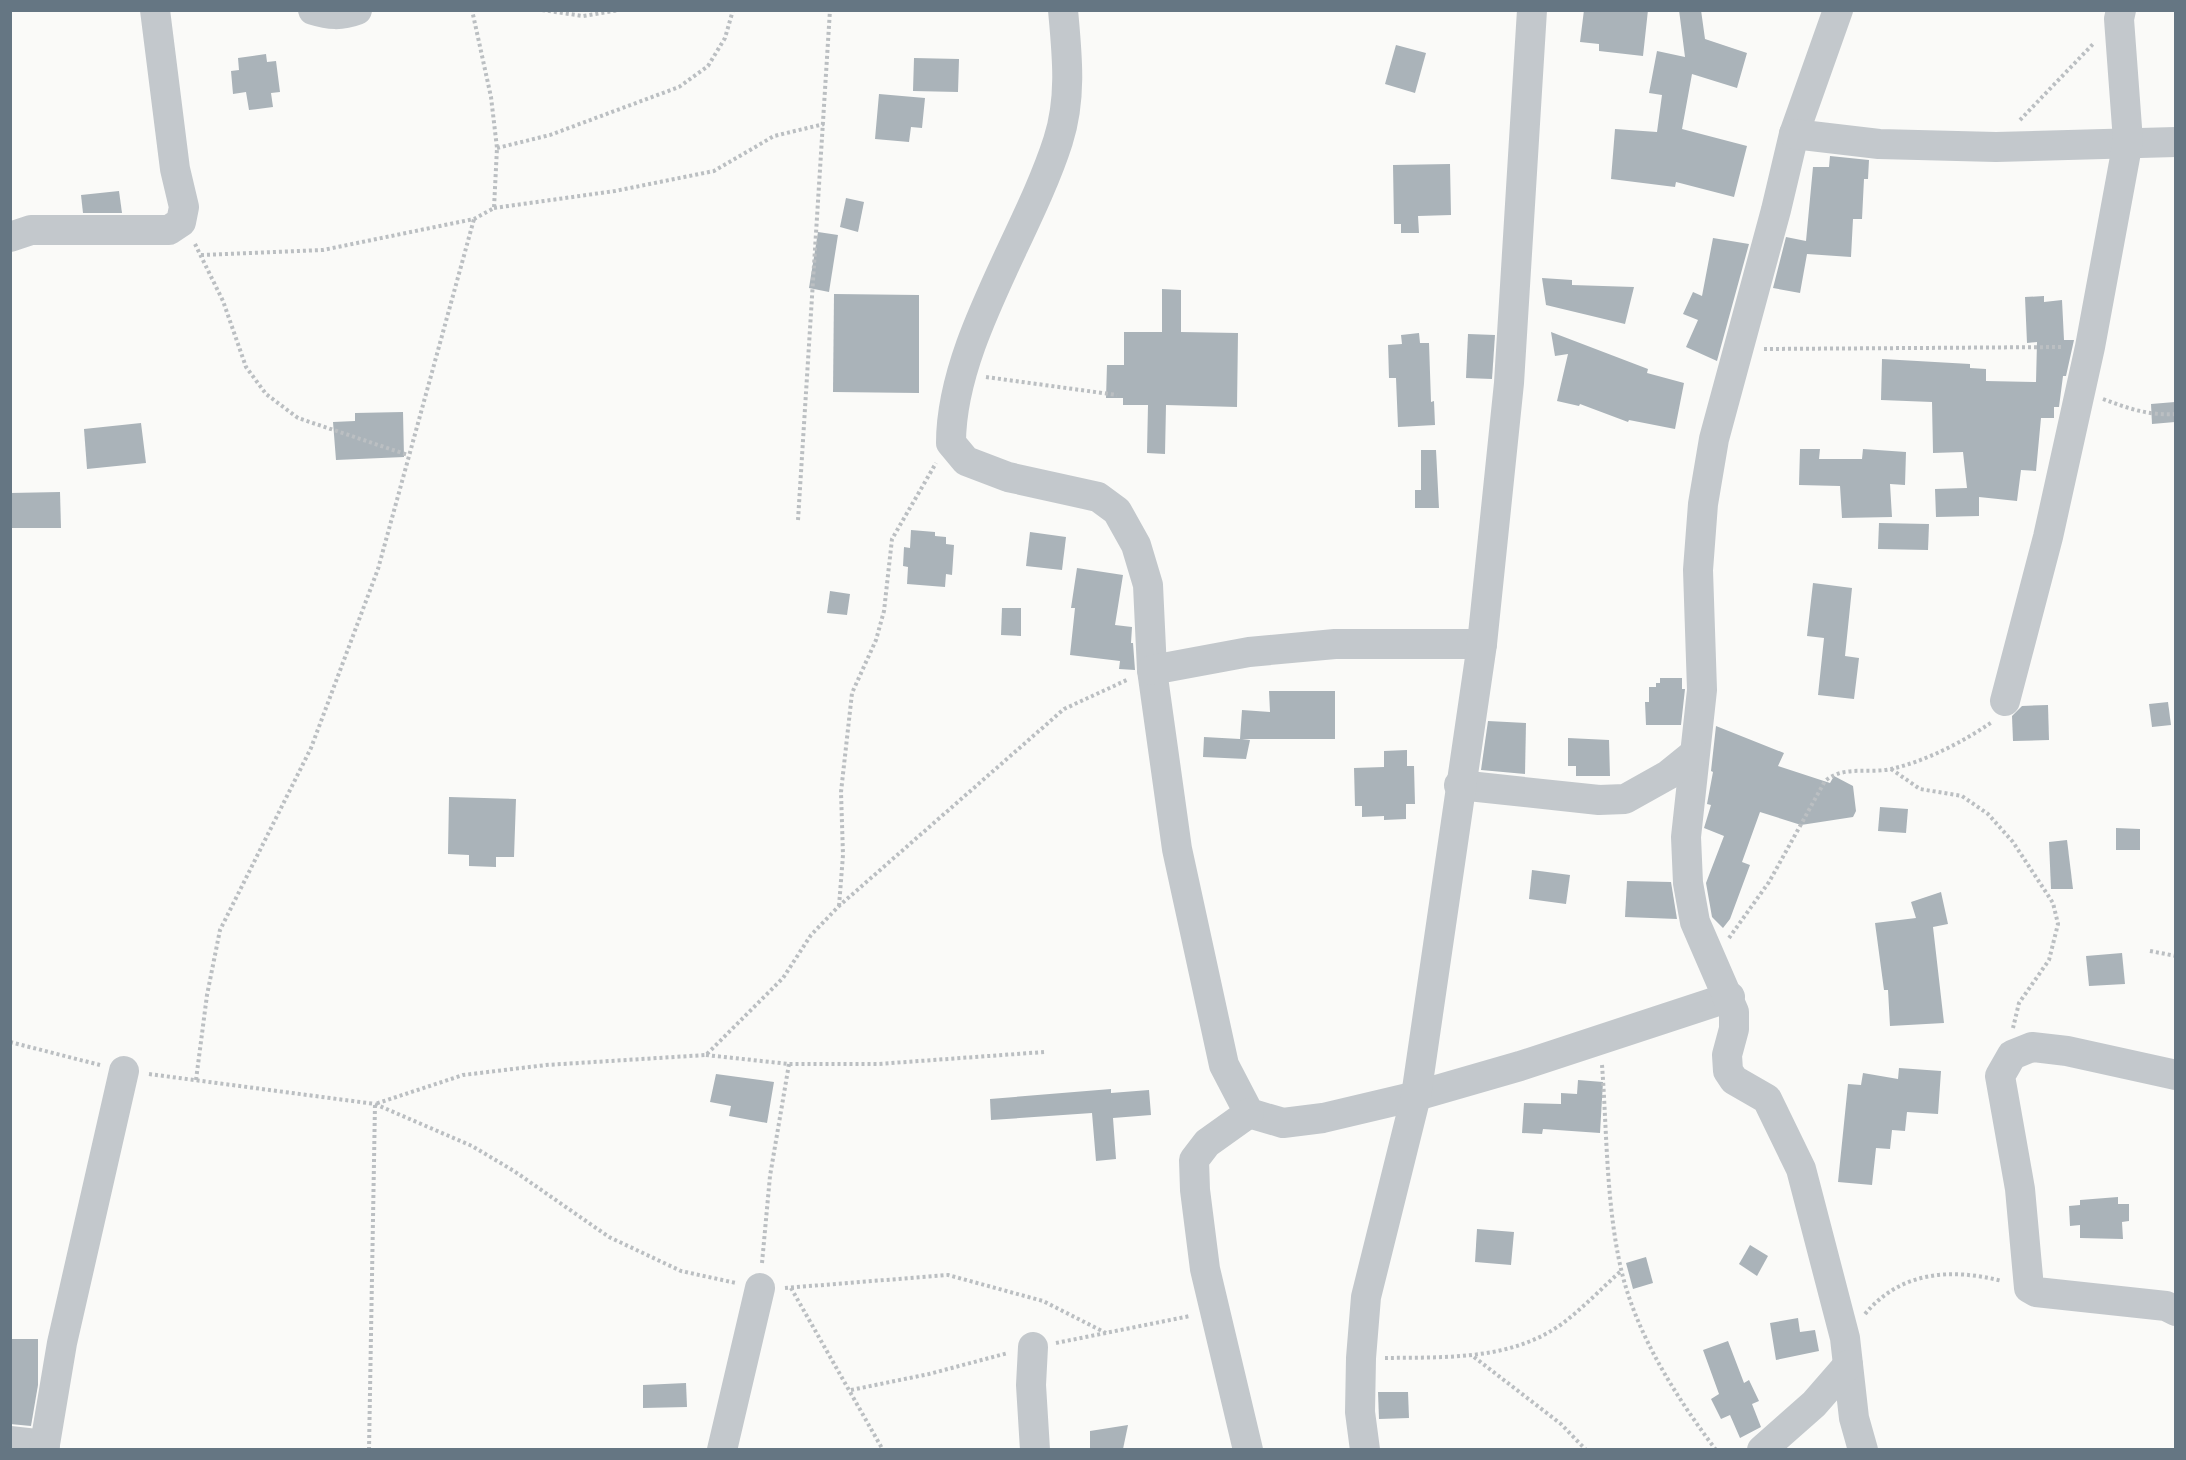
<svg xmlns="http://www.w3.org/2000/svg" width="2186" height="1460" font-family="Commissioner,sans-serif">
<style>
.building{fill:#aab3b9}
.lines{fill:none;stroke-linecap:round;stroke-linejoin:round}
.path{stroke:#bbbfc2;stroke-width:4;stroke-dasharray:3 3;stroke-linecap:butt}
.minor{stroke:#c3c8cc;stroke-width:30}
</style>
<rect width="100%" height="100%" fill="#fafaf8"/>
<g class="building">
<path d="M 1584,10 L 1648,10 L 1643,56 L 1599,51 L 1599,44 L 1580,42 Z"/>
<path d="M 1679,10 L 1701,10 L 1705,39 L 1747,53 L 1737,88 L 1692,74 L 1682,129 L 1747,146 L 1734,197 L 1676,182 L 1675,187 L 1611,179 L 1615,129 L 1657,132 L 1662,95 L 1649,93 L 1657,51 L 1685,57 Z"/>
<path d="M 1396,45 L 1426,53 L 1415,93 L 1385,84 Z"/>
<path d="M 266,54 L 267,62 L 276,61 L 280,92 L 271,93 L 273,107 L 249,110 L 246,92 L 233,94 L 231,71 L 239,70 L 238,58 Z"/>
<path d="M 914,58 L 959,59 L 958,92 L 913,91 Z"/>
<path d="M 879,94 L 925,98 L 922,128 L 911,127 L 909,142 L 875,139 Z"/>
<path d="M 1830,156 L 1869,160 L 1868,179 L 1864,179 L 1862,219 L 1853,219 L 1851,257 L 1807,254 L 1800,293 L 1773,288 L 1786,237 L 1806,241 L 1813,167 L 1829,167 Z"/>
<path d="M 1450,164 L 1451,215 L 1418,216 L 1419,233 L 1401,233 L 1401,224 L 1394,224 L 1393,165 Z"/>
<path d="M 119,191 L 122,213 L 83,213 L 81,195 Z"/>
<path d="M 846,198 L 864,202 L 858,232 L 840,227 Z"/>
<path d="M 818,232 L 838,235 L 829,292 L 809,288 Z"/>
<path d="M 1713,238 L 1749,244 L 1717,361 L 1686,347 L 1698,320 L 1683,314 L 1693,292 L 1702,296 Z"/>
<path d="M 1542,278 L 1572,280 L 1572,285 L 1634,287 L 1625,324 L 1546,305 Z"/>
<path d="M 1162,289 L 1181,290 L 1181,332 L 1238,333 L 1237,407 L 1166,405 L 1165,454 L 1147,453 L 1148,405 L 1123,405 L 1123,398 L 1106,398 L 1107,365 L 1124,365 L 1124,332 L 1162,332 Z"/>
<path d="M 834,294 L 919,295 L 919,393 L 833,392 Z"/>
<path d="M 2044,296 L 2044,302 L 2062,300 L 2064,340 L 2074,340 L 2066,376 L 2063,376 L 2059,407 L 2054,407 L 2054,418 L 2041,418 L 2036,471 L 2021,470 L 2017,501 L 1979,497 L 1979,516 L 1936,517 L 1935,489 L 1967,488 L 1963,452 L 1933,453 L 1932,402 L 1881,400 L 1882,359 L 1970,364 L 1970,368 L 1986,369 L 1986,381 L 2036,382 L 2037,342 L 2027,343 L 2025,297 Z"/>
<path d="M 1551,332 L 1648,369 L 1647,373 L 1684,383 L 1675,429 L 1629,420 L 1628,422 L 1580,404 L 1579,406 L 1557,401 L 1568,354 L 1555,356 Z"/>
<path d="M 1419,333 L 1420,343 L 1429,343 L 1431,402 L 1434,401 L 1435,425 L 1398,427 L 1396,378 L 1389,378 L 1388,345 L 1402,344 L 1401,335 Z"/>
<path d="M 1468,334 L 1495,335 L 1492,379 L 1466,378 Z"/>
<path d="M 2175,402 L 2175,422 L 2152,424 L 2151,404 Z"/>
<path d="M 403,412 L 404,457 L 336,460 L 333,422 L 355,421 L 355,413 Z"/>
<path d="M 141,423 L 146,463 L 87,469 L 84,429 Z"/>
<path d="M 1800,449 L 1820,449 L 1819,459 L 1862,459 L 1863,449 L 1906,452 L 1905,485 L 1890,484 L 1892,517 L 1842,518 L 1840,486 L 1799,485 Z"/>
<path d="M 1421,450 L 1436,450 L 1439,508 L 1415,508 L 1415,490 L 1421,490 Z"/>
<path d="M 60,492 L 61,528 L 10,528 L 10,493 Z"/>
<path d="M 1879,523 L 1929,524 L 1928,550 L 1878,549 Z"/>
<path d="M 911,530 L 935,532 L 935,536 L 946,537 L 946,544 L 954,545 L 952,575 L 946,574 L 945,587 L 907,584 L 908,567 L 903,566 L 904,547 L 910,548 Z"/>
<path d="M 1030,532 L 1066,537 L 1062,570 L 1026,566 Z"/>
<path d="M 1077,568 L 1123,575 L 1115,625 L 1132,627 L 1131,643 L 1133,643 L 1135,670 L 1119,669 L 1120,661 L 1070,655 L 1075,608 L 1071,608 Z"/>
<path d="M 1813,583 L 1852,588 L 1845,656 L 1859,658 L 1854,699 L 1818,695 L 1824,638 L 1807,636 Z"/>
<path d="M 830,591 L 850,594 L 847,615 L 827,613 Z"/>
<path d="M 1002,608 L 1021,608 L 1021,636 L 1001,635 Z"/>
<path d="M 1660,678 L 1682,678 L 1682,689 L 1685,689 L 1681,725 L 1646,725 L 1645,702 L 1649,702 L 1649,687 L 1656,687 L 1656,683 L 1660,683 Z"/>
<path d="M 1269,691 L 1335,691 L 1335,739 L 1242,739 L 1250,740 L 1246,759 L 1203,757 L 1204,737 L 1240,739 L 1242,710 L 1270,712 Z"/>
<path d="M 2168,702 L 2171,725 L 2152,727 L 2149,704 Z"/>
<path d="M 2048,705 L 2049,740 L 2013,741 L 2012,716 L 2022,706 Z"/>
<path d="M 1488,721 L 1526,723 L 1525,774 L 1481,770 Z"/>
<path d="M 1716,726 L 1784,753 L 1778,766 L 1830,783 L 1834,776 L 1853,786 L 1856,811 L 1853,817 L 1801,825 L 1760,812 L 1742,862 L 1750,865 L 1730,919 L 1723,928 L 1712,917 L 1706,883 L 1724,836 L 1704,828 L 1711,805 L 1707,804 L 1713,772 L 1711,771 Z"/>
<path d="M 1568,738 L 1609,740 L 1610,776 L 1576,776 L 1576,766 L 1568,766 Z"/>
<path d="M 1407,750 L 1407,766 L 1414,766 L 1415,804 L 1406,804 L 1406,819 L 1384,820 L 1384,816 L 1362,817 L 1362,806 L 1355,806 L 1354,768 L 1384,767 L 1384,751 Z"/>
<path d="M 449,797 L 516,799 L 514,857 L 496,857 L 496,867 L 469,866 L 469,855 L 448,854 Z"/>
<path d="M 1880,807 L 1908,809 L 1906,833 L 1878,831 Z"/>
<path d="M 2116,828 L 2140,829 L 2140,850 L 2116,850 Z"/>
<path d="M 2067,840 L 2073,889 L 2051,889 L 2049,842 Z"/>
<path d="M 1532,870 L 1570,875 L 1566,904 L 1529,899 Z"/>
<path d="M 1627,881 L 1671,882 L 1677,919 L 1625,917 Z"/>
<path d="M 1941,892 L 1948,924 L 1933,927 L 1944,1023 L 1890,1026 L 1888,990 L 1884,990 L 1875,923 L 1916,918 L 1911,902 Z"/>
<path d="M 2122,953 L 2125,984 L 2089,986 L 2086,956 Z"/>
<path d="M 1899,1068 L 1941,1071 L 1938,1114 L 1907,1112 L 1905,1131 L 1892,1130 L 1890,1149 L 1876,1148 L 1872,1185 L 1838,1182 L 1848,1084 L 1861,1085 L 1863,1073 L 1898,1079 Z"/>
<path d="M 716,1074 L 774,1082 L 767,1123 L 729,1116 L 731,1106 L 710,1102 Z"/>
<path d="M 1578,1080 L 1603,1082 L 1600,1133 L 1543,1129 L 1542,1134 L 1522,1133 L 1524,1103 L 1561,1104 L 1561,1093 L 1577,1094 Z"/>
<path d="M 1111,1089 L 1111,1093 L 1149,1090 L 1151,1115 L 1113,1118 L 1116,1159 L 1096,1161 L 1092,1113 L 991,1120 L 990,1099 Z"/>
<path d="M 2118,1197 L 2118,1204 L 2129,1204 L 2129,1221 L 2122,1222 L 2123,1239 L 2080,1238 L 2080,1225 L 2070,1226 L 2069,1206 L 2080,1205 L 2080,1200 Z"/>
<path d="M 1477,1229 L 1514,1232 L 1511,1265 L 1475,1262 Z"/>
<path d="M 1750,1245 L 1768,1256 L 1757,1276 L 1739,1264 Z"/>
<path d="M 1646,1257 L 1653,1283 L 1633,1289 L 1626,1263 Z"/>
<path d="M 1798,1318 L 1800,1332 L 1815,1330 L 1819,1351 L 1776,1360 L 1770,1323 Z"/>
<path d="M 10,1339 L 38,1339 L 38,1385 L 31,1426 L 10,1424 Z"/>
<path d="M 1728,1341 L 1744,1383 L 1749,1380 L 1759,1401 L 1752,1404 L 1761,1427 L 1740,1438 L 1730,1415 L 1721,1419 L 1711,1399 L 1719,1394 L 1703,1350 Z"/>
<path d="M 686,1383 L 687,1407 L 643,1408 L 643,1385 Z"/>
<path d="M 1378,1392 L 1408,1392 L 1409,1418 L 1379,1419 Z"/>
<path d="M 1128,1425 L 1123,1449 L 1090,1449 L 1090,1431 Z"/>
</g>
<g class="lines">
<g class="path">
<path d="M 542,10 L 583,16 L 619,10"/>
<path d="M 2020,120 L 2094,43"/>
<path d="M 497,148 L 550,135 L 679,87 L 708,66 L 725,38 L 733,10"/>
<path d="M 494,208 L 615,191 L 714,171 L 774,136 L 824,124"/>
<path d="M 195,244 L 223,301 L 246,367 L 266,394 L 298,418 L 408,455"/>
<path d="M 201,255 L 323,250 L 474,219 L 494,208 L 497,148 L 491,97 L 472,10"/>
<path d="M 1764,349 L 2063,347"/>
<path d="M 986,377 L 1117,395"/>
<path d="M 2103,399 C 2127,408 2149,416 2176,414"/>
<path d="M 798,520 L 830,10"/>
<path d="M 1891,769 L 1920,789 L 1962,796 L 1988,814 L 2013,842 L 2053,903 L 2058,924 L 2049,960 L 2019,1003 L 2013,1028"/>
<path d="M 839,906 L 843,855 L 841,792 L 852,693 L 876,640 L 884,611 L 892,539 L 936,463"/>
<path d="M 1729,938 L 1769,882 L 1825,781 C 1844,765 1868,774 1891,769 C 1926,761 1963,742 1992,722"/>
<path d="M 2150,951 L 2176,956"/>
<path d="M 10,1042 L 100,1065"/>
<path d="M 706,1055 L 789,1064 L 878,1064 L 1044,1052"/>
<path d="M 1602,1065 C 1607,1132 1606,1203 1621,1269 C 1636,1334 1676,1397 1716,1450"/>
<path d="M 149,1074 L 375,1104 L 472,1146 L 514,1171 L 609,1237 L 681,1271 L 736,1283"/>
<path d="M 196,1080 L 207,995 L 220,930 L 311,748 L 378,569 L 474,219"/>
<path d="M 762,1263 L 770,1176 L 789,1064"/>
<path d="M 785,1288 L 948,1275 L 1043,1301 L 1106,1333"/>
<path d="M 791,1288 L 883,1450"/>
<path d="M 1865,1314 C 1901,1271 1951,1268 2002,1281"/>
<path d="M 1056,1343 L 1190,1316"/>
<path d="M 1474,1357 L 1561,1424 L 1586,1450"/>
<path d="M 1385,1358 C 1447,1357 1515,1361 1567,1320 C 1586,1305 1603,1287 1621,1271"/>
<path d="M 851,1390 L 929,1374 L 1008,1353"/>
<path d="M 369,1450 L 375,1104 L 463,1075 L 546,1065 L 706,1055 L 783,978 L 811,935 L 839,906 L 1064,709 L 1129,679"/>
</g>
<g class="minor">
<path d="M 313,10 C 329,15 341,16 357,10"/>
<path d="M 1063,10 C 1067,54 1072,98 1058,141 C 1028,235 951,344 951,443 L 966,461 L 1008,477 L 1098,497 L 1117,511 L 1136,545 L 1148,585 L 1152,670 L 1177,849 L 1224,1065 L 1249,1113 L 1283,1123 L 1323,1118 L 1416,1096 L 1520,1066 L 1730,997"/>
<path d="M 1838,10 L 1794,134 L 1776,210 L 1714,439 L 1703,504 L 1698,570 L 1702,690 L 1686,837 L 1688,883 L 1695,922 L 1734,1012 L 1734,1029 L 1727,1055 L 1728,1071 L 1734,1080 L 1767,1099 L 1801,1169 L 1845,1338 L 1854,1418 L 1863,1450"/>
<path d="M 1794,134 L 1879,144 L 1996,147 L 2176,142"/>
<path d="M 10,237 L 31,230 L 169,230 L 181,222 L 184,207 L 175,169 L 155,10"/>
<path d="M 1152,670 L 1249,652 L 1335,644 L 1482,644"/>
<path d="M 2005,701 L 2048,537 L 2090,347 L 2128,141 L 2119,19 L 2121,10"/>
<path d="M 1459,785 L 1599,800 L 1625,799 L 1668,775 L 1694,754"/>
<path d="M 2176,1075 L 2067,1051 L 2032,1047 L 2012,1055 L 2000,1076 L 2020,1189 L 2029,1288 L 2036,1292 L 2166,1306 L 2176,1311"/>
<path d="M 1033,1347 L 1031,1385 L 1035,1450"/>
<path d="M 10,1441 L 45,1445"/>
<path d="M 44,1450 L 62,1343 L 124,1071"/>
<path d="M 722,1450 L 760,1288"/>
<path d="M 1248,1450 L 1205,1269 L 1195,1190 L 1194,1160 L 1207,1143 L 1249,1113"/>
<path d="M 1365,1450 L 1360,1412 L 1361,1358 L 1366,1297 L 1416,1096 L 1482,644 L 1509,383 L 1532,10"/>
<path d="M 1762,1450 L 1814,1404 L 1848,1365"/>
</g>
</g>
<rect width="2186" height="1460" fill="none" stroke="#657683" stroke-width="24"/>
</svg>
